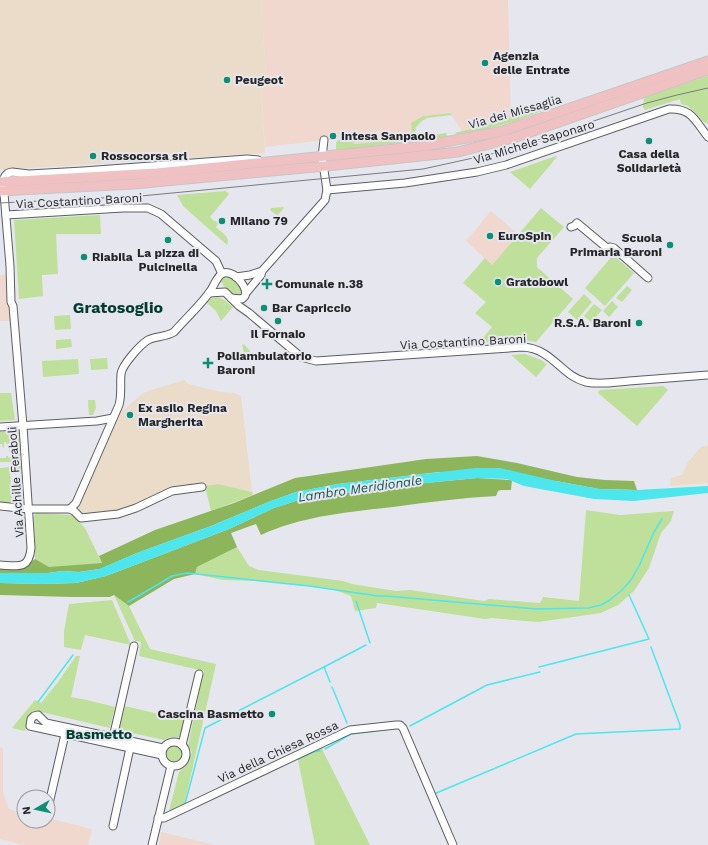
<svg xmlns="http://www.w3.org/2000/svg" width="708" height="845" font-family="'Work Sans',sans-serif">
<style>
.commercial{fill:#f0d8cf}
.industrial{fill:#eadcc8}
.green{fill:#bee09a}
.forest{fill:#8cb55c}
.water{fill:#4ce6ec}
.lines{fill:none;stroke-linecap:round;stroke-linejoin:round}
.stream{stroke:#4ce6ec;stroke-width:1.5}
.minor-casing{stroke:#5c5d63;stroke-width:9}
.major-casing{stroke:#c6c6c7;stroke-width:11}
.minor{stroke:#fff;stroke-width:7}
.major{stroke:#f0c1c2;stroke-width:9}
.tram{stroke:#7a7b80;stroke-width:1}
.poi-dot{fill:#0b8f76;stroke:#e6e7ee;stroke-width:1.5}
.labels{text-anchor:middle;stroke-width:4;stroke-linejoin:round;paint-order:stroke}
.poi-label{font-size:12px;font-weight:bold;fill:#252528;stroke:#e6e7ee;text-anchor:start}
.street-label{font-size:12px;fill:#252528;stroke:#e6e7ee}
.water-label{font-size:13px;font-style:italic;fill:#0e5153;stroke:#e6e7ee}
.quarter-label{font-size:14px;font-weight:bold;fill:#003c30;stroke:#e6e7ee}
.district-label{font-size:16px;font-weight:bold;fill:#003c30;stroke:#e6e7ee}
</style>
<rect width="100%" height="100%" fill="#e6e7ee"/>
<g class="commercial">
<path d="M 261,0 L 508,0 L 511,118 L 462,131 L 450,113 L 423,116 L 414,122 L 412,134 L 405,139 L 353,144 L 352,137 L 265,147 L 261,89 L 267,88 Z"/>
<path d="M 491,211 L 518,234 L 492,265 L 466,241 Z"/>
<path d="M 10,274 L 14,321 L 0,321 L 0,275 Z"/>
<path d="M 0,747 L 3,748 L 3,792 L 9,809 L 24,813 L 24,821 L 48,821 L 48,818 L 92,829 L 88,845 L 24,845 L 0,839 Z"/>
<path d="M 161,832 L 199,841 L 215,845 L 159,845 Z"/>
</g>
<g class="industrial">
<path d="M 0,0 L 261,0 L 267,89 L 261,89 L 265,153 L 0,170 Z"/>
<path d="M 185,380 L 188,384 L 221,392 L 234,393 L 241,396 L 252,492 L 218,484 L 172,491 L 137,508 L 81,518 L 74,511 L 120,411 L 125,409 L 143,393 L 154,389 Z"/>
<path d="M 708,445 L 708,483 L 670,486 L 671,478 L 682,475 L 688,462 L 701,447 Z"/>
</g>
<g class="green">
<path d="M 708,76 L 708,123 L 705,123 L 688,106 L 681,104 L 680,99 L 645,110 L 643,107 L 644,98 L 645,97 Z"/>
<path d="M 539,109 L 540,109 L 541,112 L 539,112 L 513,122 L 468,134 L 461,135 L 454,133 L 487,125 Z"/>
<path d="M 450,113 L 452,115 L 427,118 L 424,120 L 423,120 L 415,128 L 416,129 L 410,142 L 336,150 L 336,143 L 338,140 L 353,139 L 354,144 L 405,139 L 405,135 L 412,134 L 411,123 L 423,116 Z"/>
<path d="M 446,133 L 448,137 L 417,141 L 419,137 Z"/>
<path d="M 556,156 L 557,157 L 530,189 L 510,172 Z"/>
<path d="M 226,191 L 229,194 L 210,217 L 214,221 L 216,221 L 218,224 L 216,227 C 221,232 231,237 227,245 L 183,206 L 177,195 Z"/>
<path d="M 283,207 L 284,208 L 278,215 L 275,214 L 270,210 L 271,208 Z"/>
<path d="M 541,208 L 564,227 L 537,258 L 537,267 L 573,299 L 536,342 L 523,340 L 479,343 L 492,327 L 475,313 L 486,302 L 463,283 L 485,258 L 492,265 Z"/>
<path d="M 100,215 L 101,234 L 56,234 L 58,274 L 42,275 L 43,296 L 19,299 L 14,220 Z"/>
<path d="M 613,255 L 634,273 L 605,306 L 585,288 Z"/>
<path d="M 225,274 L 236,280 L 243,290 L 241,295 C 232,296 224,287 220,280 Z"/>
<path d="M 627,286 L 632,290 L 622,302 L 616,298 Z"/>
<path d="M 584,294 L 592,302 L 577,320 L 568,312 Z"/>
<path d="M 218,297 L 224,300 L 233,307 L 221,321 L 216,311 L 206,302 L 212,298 Z"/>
<path d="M 612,301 L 618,307 L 609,317 L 603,311 Z"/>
<path d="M 594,304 L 602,310 L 591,322 L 584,316 Z"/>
<path d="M 70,315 L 71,329 L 55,330 L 54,316 Z"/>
<path d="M 71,339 L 72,347 L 56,349 L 56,340 Z"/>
<path d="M 244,344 L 250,351 L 250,353 L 245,357 L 242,345 Z"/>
<path d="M 525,354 L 541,360 L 547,364 L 536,377 L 511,355 Z"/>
<path d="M 107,358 L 108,369 L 91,370 L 90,359 Z"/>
<path d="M 78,359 L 79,374 L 43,377 L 42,361 Z"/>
<path d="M 663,386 L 668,390 L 637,426 L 598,393 L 600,390 Z"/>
<path d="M 0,393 L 11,393 L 15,420 L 0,421 Z"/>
<path d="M 88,400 L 95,400 L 96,408 L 93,415 L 89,415 Z"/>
<path d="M 19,431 L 21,462 L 0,462 L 0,458 L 6,458 L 6,456 L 8,456 L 8,458 L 11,457 L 11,452 L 9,452 L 9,449 L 11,449 L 10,443 L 6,444 L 6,442 L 4,442 L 4,447 L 3,448 L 2,444 L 0,444 L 0,432 Z"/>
<path d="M 21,466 L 22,473 L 11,473 L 10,476 L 11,478 L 10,479 L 11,481 L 10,483 L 12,487 L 10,489 L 12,494 L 11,495 L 12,497 L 11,501 L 13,503 L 0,503 L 0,468 Z"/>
<path d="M 218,484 L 252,492 L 253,495 L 211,511 L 205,486 Z"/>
<path d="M 586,510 L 620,515 L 674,511 L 671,521 L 661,533 L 649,568 L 634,591 L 618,605 L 601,613 L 538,622 L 492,618 L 485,619 L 377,603 L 376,608 L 355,611 L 351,596 L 335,590 L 309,586 L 259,581 L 223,580 L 195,574 L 197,567 L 237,547 L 249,566 L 259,570 L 343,581 L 352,584 L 396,591 L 410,590 L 484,601 L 489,599 L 540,603 L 543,597 L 579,601 Z"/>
<path d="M 36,513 L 72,515 L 85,528 L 102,563 L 49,568 L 35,559 L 34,516 Z"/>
<path d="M 114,595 L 129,606 L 150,649 L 216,664 L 184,806 L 169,811 L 179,772 L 186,766 L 192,752 L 188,745 L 204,671 L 139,656 L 141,642 L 135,641 Z"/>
<path d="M 112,600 L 131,645 L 85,635 L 81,650 L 64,647 L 64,631 L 69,604 Z"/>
<path d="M 76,656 L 80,656 L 71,697 L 87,700 L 115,707 L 110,728 L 37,711 L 29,716 L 25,731 L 12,728 L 35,700 L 41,703 L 58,682 Z"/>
<path d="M 125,706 L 184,720 L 180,737 L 170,737 L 164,740 L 119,730 Z"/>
<path d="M 321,744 L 324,753 L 370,845 L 315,845 L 297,755 Z"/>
<circle cx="174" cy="754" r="9"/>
</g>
<g class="forest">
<path d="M 477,456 L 517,463 L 577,477 L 605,480 L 634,481 L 637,490 L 599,489 L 556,481 L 439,472 L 338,484 L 296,492 L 271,501 L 211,526 L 137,553 L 100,569 L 79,572 L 62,571 L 48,573 L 0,573 L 0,568 L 28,564 L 35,559 L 49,567 L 102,563 L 99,556 L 155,530 L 234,503 L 295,478 L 426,459 Z"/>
<path d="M 477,478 L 512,480 L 511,490 L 501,490 L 498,491 L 496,496 C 462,498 427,502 393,507 C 348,512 302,516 261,535 L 256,524 L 231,533 L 237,547 L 197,567 L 195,574 L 174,579 L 129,606 L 114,595 L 110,597 L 73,597 L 0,595 L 0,583 L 42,584 L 76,583 L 106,576 L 229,529 L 274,508 L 302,499 L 395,486 Z"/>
</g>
<path class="water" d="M 475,468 L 500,468 L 556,481 L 599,489 L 637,490 L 708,486 L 708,493 L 634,501 L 594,499 L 524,486 L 507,479 L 477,478 L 395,486 L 302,499 L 274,508 L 229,529 L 106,576 L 76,583 L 42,584 L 0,583 L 0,573 L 48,573 L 62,571 L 79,572 L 99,569 L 137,553 L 211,526 L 271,501 L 296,492 L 338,484 Z"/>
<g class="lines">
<g class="stream">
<path d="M 356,601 L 370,643"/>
<path d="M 128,602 L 172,576 L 187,573 L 309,586 L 378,596 L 386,596 L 537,609 L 588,608 L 601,605 L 610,600 L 622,590 L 631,580 L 640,564 L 654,532 L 662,519"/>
<path d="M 539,667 L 649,639 L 629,595"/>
<path d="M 330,682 L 324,667 L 366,645"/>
<path d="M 332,687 L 347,723"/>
<path d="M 38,702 L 73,655"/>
<path d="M 410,726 L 487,685 L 540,672"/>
<path d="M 325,749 L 351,734 L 398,728 L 400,729"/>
<path d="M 298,759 L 313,752 L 320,751"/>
<path d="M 434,794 L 576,734 L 680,729 L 680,725 L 651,647"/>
<path d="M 185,804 L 205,728 L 324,667"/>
</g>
<defs>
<g id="minor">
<path d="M 327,190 L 405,183 L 477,172 L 506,165 L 669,109 C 692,108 695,121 708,137"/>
<path d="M 6,215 L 123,208 L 148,208 L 161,214 L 216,261 L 222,274"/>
<path d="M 571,227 L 574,226 L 577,223 L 607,248 L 610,247 L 614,248 L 648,278"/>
<path d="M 236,277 L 250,275 L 262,271"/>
<path d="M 209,293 L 225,292 L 239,306 L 249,313 L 301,357 L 316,361 L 523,347 C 553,349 561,376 586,382 C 600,385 615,382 629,381 C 655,379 682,377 708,375"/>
<path d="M 246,293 L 261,275 L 262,271 L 325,200 L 327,190 L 322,157 L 324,140"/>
<path d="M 0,427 L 97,421 L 113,418"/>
<path d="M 0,506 L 29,509 L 70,509 L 74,511 L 81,518 L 118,514 L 136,508 L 172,491 L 202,487"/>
<path d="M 70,509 L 76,503 L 119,405 C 122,394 120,384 121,374 C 122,365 140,345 148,340 C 156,336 166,337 174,332 C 185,319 202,304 211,290 C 214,285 218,275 223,273 C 231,271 237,277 241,282 C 244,286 247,291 245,296 L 242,299 L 231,298"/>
<path d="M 0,565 C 18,566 29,570 31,548 L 23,426 L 13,306 L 11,302 L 10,266 L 3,181 L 5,176 L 8,173 L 12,172 L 29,174 L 83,171 L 247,159 L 258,160"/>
<path d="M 112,742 L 134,646"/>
<circle cx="174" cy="754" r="12"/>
<path d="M 182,745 L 199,674"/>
<path d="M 162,755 L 30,726 L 31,719 L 34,716 L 38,715 L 46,723 L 163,748"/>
<path d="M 48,808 L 66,730"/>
<path d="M 158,818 L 164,818 L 350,730 L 396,725 L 400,725 L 403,728 L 453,845"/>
<path d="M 113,826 L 130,748"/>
<path d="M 152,845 L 171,766"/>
</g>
<g id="major">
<path d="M 0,182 L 157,173 L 424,146 L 503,131 L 708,61"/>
<path d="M 0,191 L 134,184 L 336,165 L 458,152 L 516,137 L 708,70"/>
</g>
</defs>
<use href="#minor" class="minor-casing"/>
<use href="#major" class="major-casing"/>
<use href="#minor" class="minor"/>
<use href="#major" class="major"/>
<path class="tram" d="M 0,203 L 141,196 L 423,169 L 505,151 L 647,103 L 677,95 L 708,88"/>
</g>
<g class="poi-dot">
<circle cx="485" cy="63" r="4"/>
<circle cx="227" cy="80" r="4"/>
<circle cx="333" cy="136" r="4"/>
<circle cx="649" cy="141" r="4"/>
<circle cx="93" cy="156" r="4"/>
<circle cx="222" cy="221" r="4"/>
<circle cx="490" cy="236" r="4"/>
<circle cx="168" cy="240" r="4"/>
<circle cx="670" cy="245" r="4"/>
<circle cx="84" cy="257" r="4"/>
<circle cx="498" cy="282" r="4"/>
<path d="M265 278h4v4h4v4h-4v4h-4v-4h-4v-4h4z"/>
<circle cx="264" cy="308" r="4"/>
<circle cx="278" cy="321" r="4"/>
<circle cx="639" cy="323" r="4"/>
<path d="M206 357h4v4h4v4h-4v4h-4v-4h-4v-4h4z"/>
<circle cx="130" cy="415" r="4"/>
<circle cx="272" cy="714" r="4"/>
</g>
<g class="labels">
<g class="poi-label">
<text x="493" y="60">Agenzia<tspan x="493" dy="14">delle Entrate</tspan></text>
<text x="235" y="84">Peugeot</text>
<text x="341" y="140">Intesa Sanpaolo</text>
<text x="649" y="158" text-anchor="middle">Casa della<tspan x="649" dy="14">Solidarietà</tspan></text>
<text x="101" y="160">Rossocorsa srl</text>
<text x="230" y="225">Milano 79</text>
<text x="498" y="240">EuroSpin</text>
<text x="662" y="242" text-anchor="end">Scuola<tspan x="662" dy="14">Primaria Baroni</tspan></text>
<text x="168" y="257" text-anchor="middle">La pizza di<tspan x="168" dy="14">Pulcinella</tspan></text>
<text x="92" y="261">Riabila</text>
<text x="506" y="286">Gratobowl</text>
<text x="275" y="288">Comunale n.38</text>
<text x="272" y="312">Bar Capriccio</text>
<text x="631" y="327" text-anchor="end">R.S.A. Baroni</text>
<text x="278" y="338" text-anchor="middle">Il Fornaio</text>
<text x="217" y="360">Poliambulatorio<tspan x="217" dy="14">Baroni</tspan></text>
<text x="138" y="412">Ex asilo Regina<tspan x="138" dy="14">Margherita</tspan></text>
<text x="264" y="718" text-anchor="end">Cascina Basmetto</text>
</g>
<g class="street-label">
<text transform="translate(515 112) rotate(-16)" y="4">Via dei Missaglia</text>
<text transform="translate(534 142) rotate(-17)" y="4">Via Michele Saponaro</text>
<text transform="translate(79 201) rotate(-3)" y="4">Via Costantino Baroni</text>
<text transform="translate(463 342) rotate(-3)" y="4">Via Costantino Baroni</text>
<text transform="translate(16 482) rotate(-94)" y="4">Via Achille Feraboli</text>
<text transform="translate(278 752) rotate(-25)" y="4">Via della Chiesa Rossa</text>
</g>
<g class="water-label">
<text transform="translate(360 488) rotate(-8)" y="5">Lambro Meridionale</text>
</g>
<g class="quarter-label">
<text x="99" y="739">Basmetto</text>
</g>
<g class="district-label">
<text x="118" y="313">Gratosoglio</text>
</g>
</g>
<g transform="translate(36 809) rotate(261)"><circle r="19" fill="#e6e7ee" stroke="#99999f"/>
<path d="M0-3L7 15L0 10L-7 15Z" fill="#0b8f76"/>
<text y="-6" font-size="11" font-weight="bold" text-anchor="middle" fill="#252528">N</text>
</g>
</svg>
